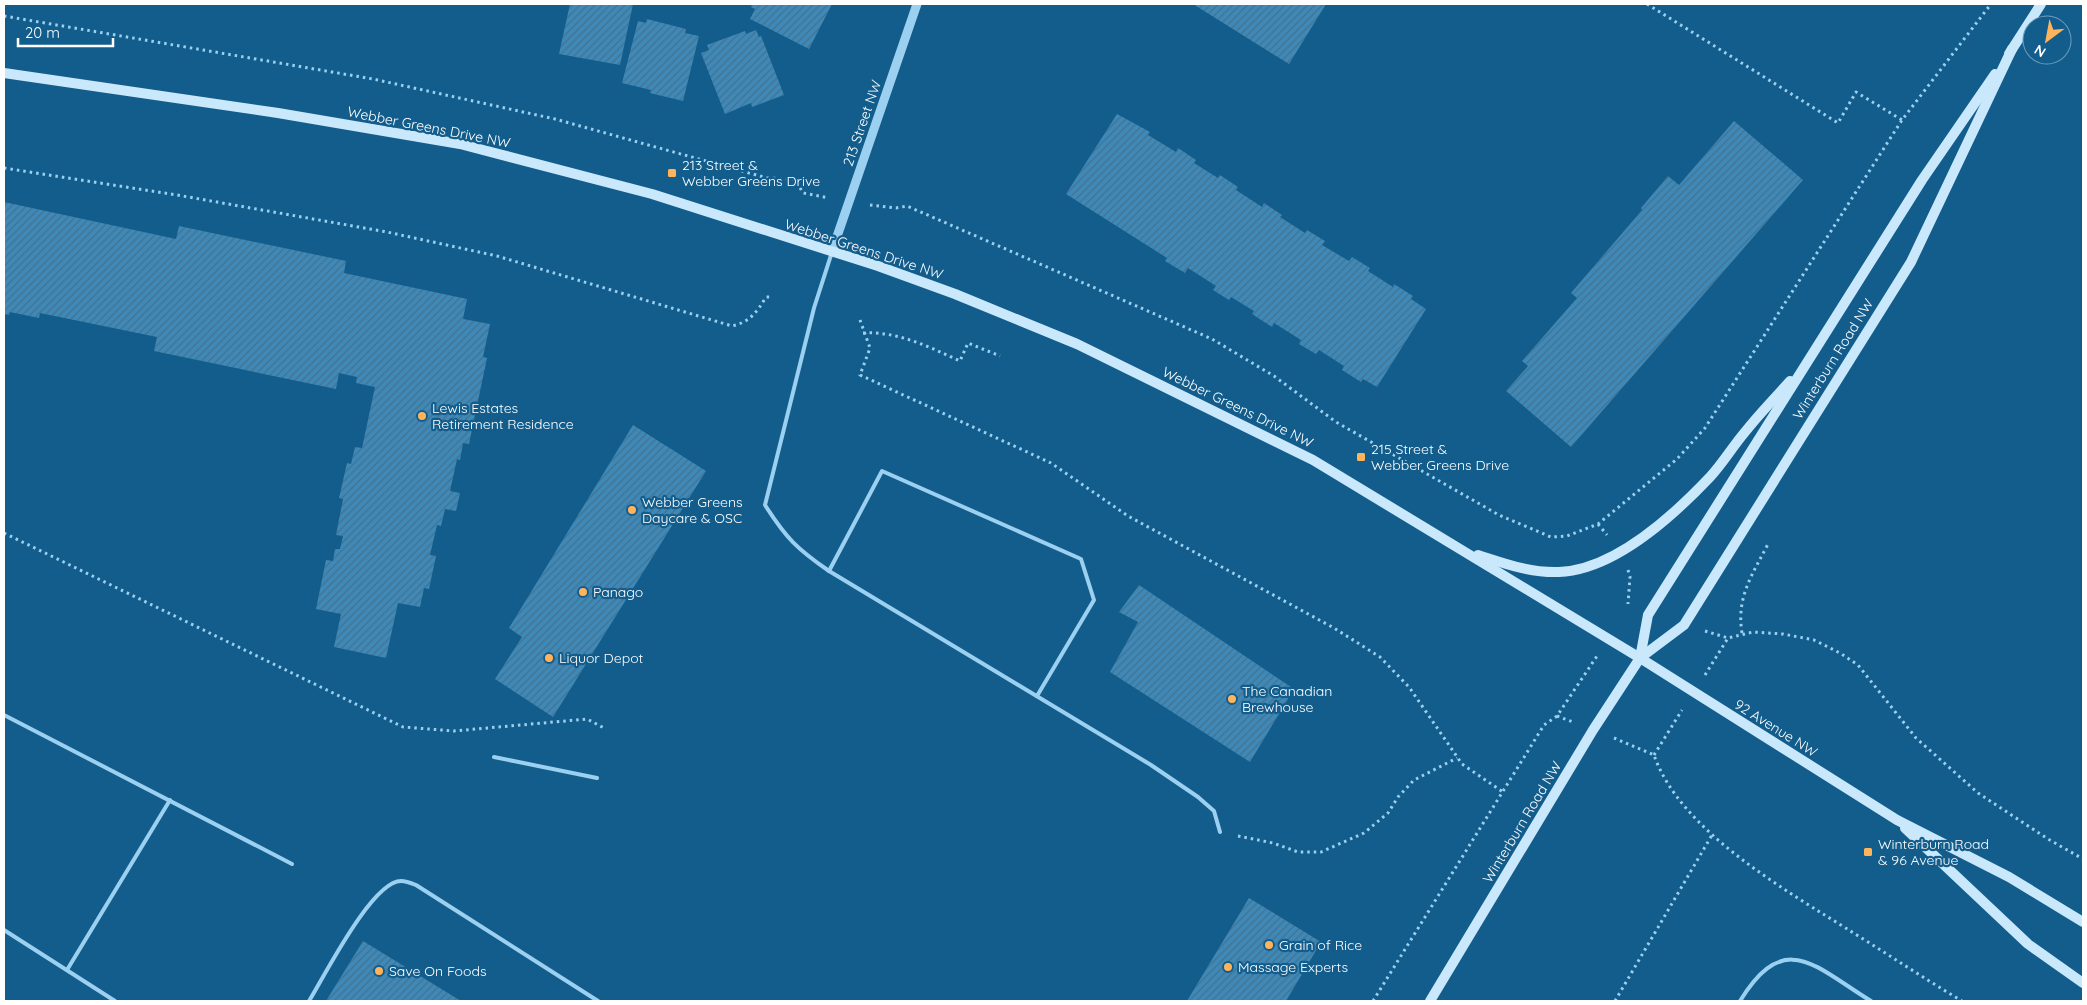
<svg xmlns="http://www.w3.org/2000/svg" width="2087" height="1005" font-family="Quicksand,sans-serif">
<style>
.building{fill:url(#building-hatch)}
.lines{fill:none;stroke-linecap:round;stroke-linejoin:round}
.path{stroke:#9bd0f1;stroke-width:3;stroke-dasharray:2.5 4;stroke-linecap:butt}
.service{stroke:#9bd0f1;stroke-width:4}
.tertiary{stroke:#9bd0f1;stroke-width:9}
.secondary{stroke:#cae8fc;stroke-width:10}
.poi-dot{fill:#ffb45b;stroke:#135d8c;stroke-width:2}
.labels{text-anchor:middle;stroke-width:4.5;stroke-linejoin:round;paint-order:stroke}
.street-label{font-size:14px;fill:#fff;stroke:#135d8c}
.poi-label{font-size:14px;fill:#fff;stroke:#135d8c;text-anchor:start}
</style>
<defs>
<pattern id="building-hatch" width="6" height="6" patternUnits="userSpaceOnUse" patternTransform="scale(1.25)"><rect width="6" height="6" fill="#3f89b8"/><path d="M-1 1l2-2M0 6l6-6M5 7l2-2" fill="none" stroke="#44718d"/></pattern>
</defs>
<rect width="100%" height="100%" fill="#135d8c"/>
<g class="building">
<path d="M 570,4 L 633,4 L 620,65 L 559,54 Z"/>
<path d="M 752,4 L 832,4 L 809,49 L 750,19 L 755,9 L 751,7 Z"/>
<path d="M 1193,4 L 1326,4 L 1289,64 Z"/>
<path d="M 647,19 L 686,29 L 685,33 L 699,36 L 683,101 L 650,93 L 651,90 L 622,83 L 638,21 L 646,23 Z"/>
<path d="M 756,30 L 759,37 L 761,36 L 784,95 L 752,107 L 751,103 L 725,114 L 701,53 L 709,50 L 707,45 L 745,31 L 746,34 Z"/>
<path d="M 1117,114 L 1150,132 L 1148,135 L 1176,152 L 1178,148 L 1196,160 L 1194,163 L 1218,178 L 1220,175 L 1238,187 L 1236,190 L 1262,207 L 1264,203 L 1282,215 L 1280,217 L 1305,233 L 1307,230 L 1325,241 L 1322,245 L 1349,261 L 1352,257 L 1370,268 L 1368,271 L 1393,287 L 1394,284 L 1413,296 L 1411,299 L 1426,309 L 1377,387 L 1363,379 L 1361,382 L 1342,370 L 1344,366 L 1319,350 L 1316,354 L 1299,344 L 1301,340 L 1274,323 L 1272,327 L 1252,314 L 1254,311 L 1231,297 L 1229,300 L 1213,290 L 1216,286 L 1188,268 L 1185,273 L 1165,261 L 1167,258 L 1066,194 Z"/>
<path d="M 1734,121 L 1803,180 L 1571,447 L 1506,391 L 1528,366 L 1522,361 L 1577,298 L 1571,293 L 1642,210 L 1641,208 L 1668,176 L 1679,185 Z"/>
<path d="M 4,202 L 176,239 L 179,226 L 346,261 L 344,273 L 467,299 L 463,319 L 490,324 L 483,357 L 487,358 L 469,444 L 463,443 L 460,460 L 457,459 L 450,491 L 460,493 L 456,511 L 445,509 L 441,526 L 437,525 L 430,555 L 436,556 L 429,589 L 424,588 L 420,607 L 398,603 L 386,658 L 334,647 L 341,614 L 316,609 L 326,560 L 333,561 L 335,549 L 340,549 L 343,536 L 336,535 L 343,499 L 339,498 L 347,463 L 351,464 L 355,447 L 362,448 L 375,387 L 356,383 L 357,377 L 339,373 L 336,389 L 154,351 L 157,337 L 40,313 L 39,318 L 10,312 L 9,315 L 4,314 Z"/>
<path d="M 633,425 L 706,471 L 553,717 L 495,679 L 522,637 L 509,628 Z"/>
<path d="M 1139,585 L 1294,689 L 1250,762 L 1110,672 L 1138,622 L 1119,612 Z"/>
<path d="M 1249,898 L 1321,942 L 1286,1001 L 1187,1001 Z"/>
<path d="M 363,941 L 461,1001 L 326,1001 Z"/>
</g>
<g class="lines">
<g class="path">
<path d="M 1647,4 L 1838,123 L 1856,92 L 1902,120"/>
<path d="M 4,16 L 373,79 L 555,119 L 767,178 L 795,179 L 803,193 L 829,198"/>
<path d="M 4,168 L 177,195 L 387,232 L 497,256 L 732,326 C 750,322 757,312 766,297 L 771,297"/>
<path d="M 870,205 L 896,208 L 907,206 L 1212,339 L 1274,376 L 1336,422 L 1499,515 L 1551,537 L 1567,536 L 1598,524 L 1677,459 L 1705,428 L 1902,120 L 1991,4"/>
<path d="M 860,320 L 870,348 L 860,375 L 1051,463 L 1128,516 L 1334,628 L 1380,657 L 1409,687 L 1462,764 L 1503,792"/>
<path d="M 863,333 C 898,331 929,347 960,361 L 968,343 L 1000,356"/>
<path d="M 1598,524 L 1607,535"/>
<path d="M 4,533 L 403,727 L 454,731 L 587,719 L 604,728"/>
<path d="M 1628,570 L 1630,577 L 1628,604"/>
<path d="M 1705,631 L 1728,638 L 1753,632 L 1783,634 L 1814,640 L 1840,653 L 1858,665 L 1916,738 L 1978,793 L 2048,839 L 2083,859"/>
<path d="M 1742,633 C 1736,596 1753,574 1769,542"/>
<path d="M 1705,675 L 1728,638"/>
<path d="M 1557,716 L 1573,722"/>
<path d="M 1614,738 L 1654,755 C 1680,831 1787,891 1852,932 C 1889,955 1925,979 1962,1001"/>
<path d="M 1654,755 L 1682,710"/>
<path d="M 1238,836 L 1273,843 L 1298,852 L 1321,852 L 1364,833 L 1388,813 L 1398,797 L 1414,780 L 1457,758"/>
<path d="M 1373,1001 L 1544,725 L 1557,716 L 1597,656"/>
<path d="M 1615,1001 L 1712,835"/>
</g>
<g class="service">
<path d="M 832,252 L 814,308 L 765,505 C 786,538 797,549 829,571 L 1151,765 L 1198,797 L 1214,811 L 1220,832"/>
<path d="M 829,571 L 882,471 L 1081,559 L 1094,600 L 1037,696"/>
<path d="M 4,715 L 292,864"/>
<path d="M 494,757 L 597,778"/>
<path d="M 4,930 L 115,1001"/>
<path d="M 67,970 L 170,800"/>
<path d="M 309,1001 C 324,977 372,881 401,881 C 406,881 411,883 416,885 L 598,1001"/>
<path d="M 1740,1001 C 1785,928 1815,967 1871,1001"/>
</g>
<path class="tertiary" d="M 832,251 L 917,4"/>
<g class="secondary">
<path d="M 2009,54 L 2041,4"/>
<path d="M 4,73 L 278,113 L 460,144 L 652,194 L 878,266 L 955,294 L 1077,344 L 1313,460 L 1640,658 L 1897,820 L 2009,877 L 2083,922"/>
<path d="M 1478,555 C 1506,564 1530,573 1559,572 C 1614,570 1674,515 1710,477 C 1723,463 1733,446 1745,432 C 1759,414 1775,398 1790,381"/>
<path d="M 1640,658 L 1648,615 L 1922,180 L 1995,74"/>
<path d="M 1905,828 L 2028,944 L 2083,983"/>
<path d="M 1430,1001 L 1593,730 L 1640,658 L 1684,625 L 1911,262 L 2012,49"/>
</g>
</g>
<g class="poi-dot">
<rect x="667" y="168" width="10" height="10" rx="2.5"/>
<circle cx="422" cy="416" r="5"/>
<rect x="1356" y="452" width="10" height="10" rx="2.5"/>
<circle cx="632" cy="510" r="5"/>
<circle cx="583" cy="592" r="5"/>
<circle cx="549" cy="658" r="5"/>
<circle cx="1232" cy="699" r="5"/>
<rect x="1863" y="847" width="10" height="10" rx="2.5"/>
<circle cx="1269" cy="945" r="5"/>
<circle cx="1228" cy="967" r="5"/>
<circle cx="379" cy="971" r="5"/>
</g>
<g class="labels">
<g class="street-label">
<text transform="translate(862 123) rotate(-71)" y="5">213 Street NW</text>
<text transform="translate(429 127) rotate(11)" y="5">Webber Greens Drive NW</text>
<text transform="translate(864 249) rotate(18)" y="5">Webber Greens Drive NW</text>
<text transform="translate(1833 359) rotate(-58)" y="5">Winterburn Road NW</text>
<text transform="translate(1238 407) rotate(26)" y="5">Webber Greens Drive NW</text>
<text transform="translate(1776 728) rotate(32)" y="5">92 Avenue NW</text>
<text transform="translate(1522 822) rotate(-59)" y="5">Winterburn Road NW</text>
</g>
<g class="poi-label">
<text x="682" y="170">213 Street &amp;<tspan x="682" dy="16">Webber Greens Drive</tspan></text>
<text x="432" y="413">Lewis Estates<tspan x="432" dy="16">Retirement Residence</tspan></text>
<text x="1371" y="454">215 Street &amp;<tspan x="1371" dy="16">Webber Greens Drive</tspan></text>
<text x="642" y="507">Webber Greens<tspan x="642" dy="16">Daycare &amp; OSC</tspan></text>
<text x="593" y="597">Panago</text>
<text x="559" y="663">Liquor Depot</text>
<text x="1242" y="696">The Canadian<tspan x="1242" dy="16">Brewhouse</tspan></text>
<text x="1878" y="849">Winterburn Road<tspan x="1878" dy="16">&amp; 96 Avenue</tspan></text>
<text x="1279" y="950">Grain of Rice</text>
<text x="1238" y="972">Massage Experts</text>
<text x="389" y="976">Save On Foods</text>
</g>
</g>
<rect width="2087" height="1005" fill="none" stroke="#ffffff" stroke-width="10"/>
<g transform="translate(2047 40) rotate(212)"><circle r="24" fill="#135d8c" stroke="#719eba"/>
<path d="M0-4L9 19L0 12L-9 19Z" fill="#ffb45b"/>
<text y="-8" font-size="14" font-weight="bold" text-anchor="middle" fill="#ffffff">N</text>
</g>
<path d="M18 38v8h95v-8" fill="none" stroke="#ffffff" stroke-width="2.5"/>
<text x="25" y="38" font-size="15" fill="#ffffff" stroke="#135d8c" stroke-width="4" paint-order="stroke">20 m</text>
</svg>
